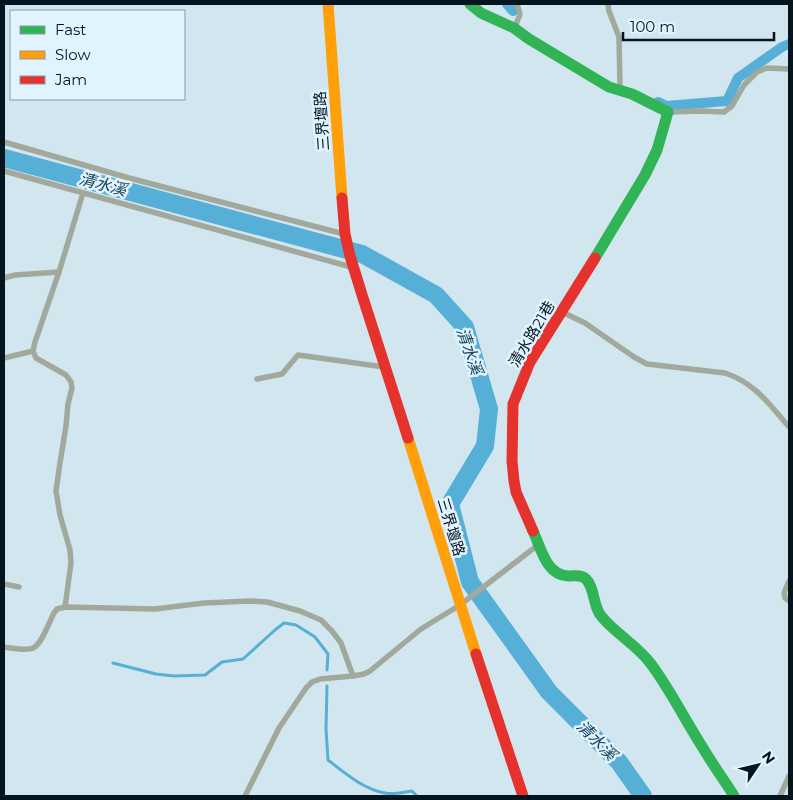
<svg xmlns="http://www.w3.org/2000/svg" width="793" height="800" font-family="Montserrat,'Noto Sans TC',sans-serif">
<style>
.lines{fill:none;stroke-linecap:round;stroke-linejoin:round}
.stream{stroke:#56afd6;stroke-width:3}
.canal{stroke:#56afd6;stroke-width:10}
.river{stroke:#56afd6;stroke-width:18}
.lane{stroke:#a2a99c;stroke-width:5.5}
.fast{stroke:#30b455;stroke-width:11}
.slow{stroke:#ff9f0a;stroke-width:11}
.jam{stroke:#e5322d;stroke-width:11}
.labels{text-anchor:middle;stroke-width:5;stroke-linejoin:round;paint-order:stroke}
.street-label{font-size:15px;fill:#04151e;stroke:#e1f3fe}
.water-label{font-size:16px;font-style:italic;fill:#144257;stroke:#e1f3fe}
</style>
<rect width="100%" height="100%" fill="#d2e6f0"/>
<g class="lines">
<g class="stream">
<path d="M 113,663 L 156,674 L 174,676 L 205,675 L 222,662 L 243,659 L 275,630 L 284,623 L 296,625 L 315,637 L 328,654 L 327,670"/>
<path d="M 327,686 L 326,729 L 328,760 C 345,773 363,789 385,793 C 393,795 404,792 412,791 L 417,796"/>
</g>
<g class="canal">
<path d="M 507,4 L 513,11"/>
<path d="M 658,102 L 666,106 L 727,101 L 738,78 L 782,47 L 789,44"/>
</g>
<path class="river" d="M 4,158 L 362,254 L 436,295 L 465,327 L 489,409 L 485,446 L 450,504 L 470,582 L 549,692 L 619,762 L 643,796"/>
<g class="lane">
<path d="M 608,4 L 609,11 L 619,37 L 620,88"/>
<path d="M 515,27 L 520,14 L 517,4"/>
<path d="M 670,112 L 701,111 L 724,112 L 732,106 L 744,85 L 757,72 L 767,68 L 789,69"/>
<path d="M 4,142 L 129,178 L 344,234"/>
<path d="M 4,171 L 351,267"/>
<path d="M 4,278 L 15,275 L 59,272"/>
<path d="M 562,312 L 585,323 L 634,357 L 647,364 L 725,373 C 755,383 769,404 789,427"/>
<path d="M 4,358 L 33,351"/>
<path d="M 257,379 L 282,374 L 298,355 L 384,367"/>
<path d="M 789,581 L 784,593 L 785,598 L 789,601"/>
<path d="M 4,584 L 19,587"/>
<path d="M 65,607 L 71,563 L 70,550 L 60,515 L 56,491 L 60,463 L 66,426 L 68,404 L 72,388 L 71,382 L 66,375 L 36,358 L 33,351 L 35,342 L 59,272 L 83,193"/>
<path d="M 4,647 C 11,648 27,651 33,648 C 42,644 49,622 54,613 L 57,609 L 65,607 L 155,609 L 204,603 L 251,601 L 267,602 L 300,611 L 321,620 L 332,631 L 341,643 L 353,676"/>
<path d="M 245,796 L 279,728 L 306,688 L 312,682 L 320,679 L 353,676 L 364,674 L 370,671 L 421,629 L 460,605 L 538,545"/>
<path d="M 780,796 L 789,776"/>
</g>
<g class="fast">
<path d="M 470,4 L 481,13 L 514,28 L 529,39 L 609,87 L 632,94 L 668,112 L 657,150 L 645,175 L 595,258"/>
<path d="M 533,531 C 541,548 546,575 568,576 C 575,576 581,574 586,579 C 595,588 593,608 602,617 C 617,635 637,645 651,664 C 671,691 685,720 703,748 C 713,765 724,780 734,796"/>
</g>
<g class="slow">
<path d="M 328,4 L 342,198"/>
<path d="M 408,438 L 476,654"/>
</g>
<g class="jam">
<path d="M 342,198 L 345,234 L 350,256 L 363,298 L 408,438"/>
<path d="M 533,531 L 516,492 L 514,481 L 512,461 L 513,404 L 530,362 L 595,258"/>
<path d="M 476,654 L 523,796"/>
</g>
</g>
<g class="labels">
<g class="street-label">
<text transform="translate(322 121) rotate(-94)" y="5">三界壇路</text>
<text transform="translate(532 334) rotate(-59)" y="5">清水路21巷</text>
<text transform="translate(451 527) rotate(73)" y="5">三界壇路</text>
</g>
<g class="water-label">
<text transform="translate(103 184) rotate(15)" y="6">清水溪</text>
<text transform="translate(470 351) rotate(71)" y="6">清水溪</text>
<text transform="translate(597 740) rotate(45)" y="6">清水溪</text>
</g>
</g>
<rect width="793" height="800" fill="none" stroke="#04151e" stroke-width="10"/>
<rect x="10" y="10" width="175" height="90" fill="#e1f3fe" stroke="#899aa4"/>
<rect x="20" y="26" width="25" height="8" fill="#30b455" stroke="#899aa4"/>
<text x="55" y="35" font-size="15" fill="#04151e">Fast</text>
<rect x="20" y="51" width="25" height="8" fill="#ff9f0a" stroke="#899aa4"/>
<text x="55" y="60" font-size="15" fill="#04151e">Slow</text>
<rect x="20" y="76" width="25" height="8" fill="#e5322d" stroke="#899aa4"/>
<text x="55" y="85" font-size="15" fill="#04151e">Jam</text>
<g transform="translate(758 765) rotate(55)" stroke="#e1f3fe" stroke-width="4" paint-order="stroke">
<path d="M0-4L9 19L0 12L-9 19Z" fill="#04151e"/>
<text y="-8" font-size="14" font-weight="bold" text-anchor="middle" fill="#04151e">N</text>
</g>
<path d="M623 32v8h151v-8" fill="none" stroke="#04151e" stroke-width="2.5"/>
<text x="630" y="32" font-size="15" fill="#04151e" stroke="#e1f3fe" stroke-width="4" paint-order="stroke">100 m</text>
</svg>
